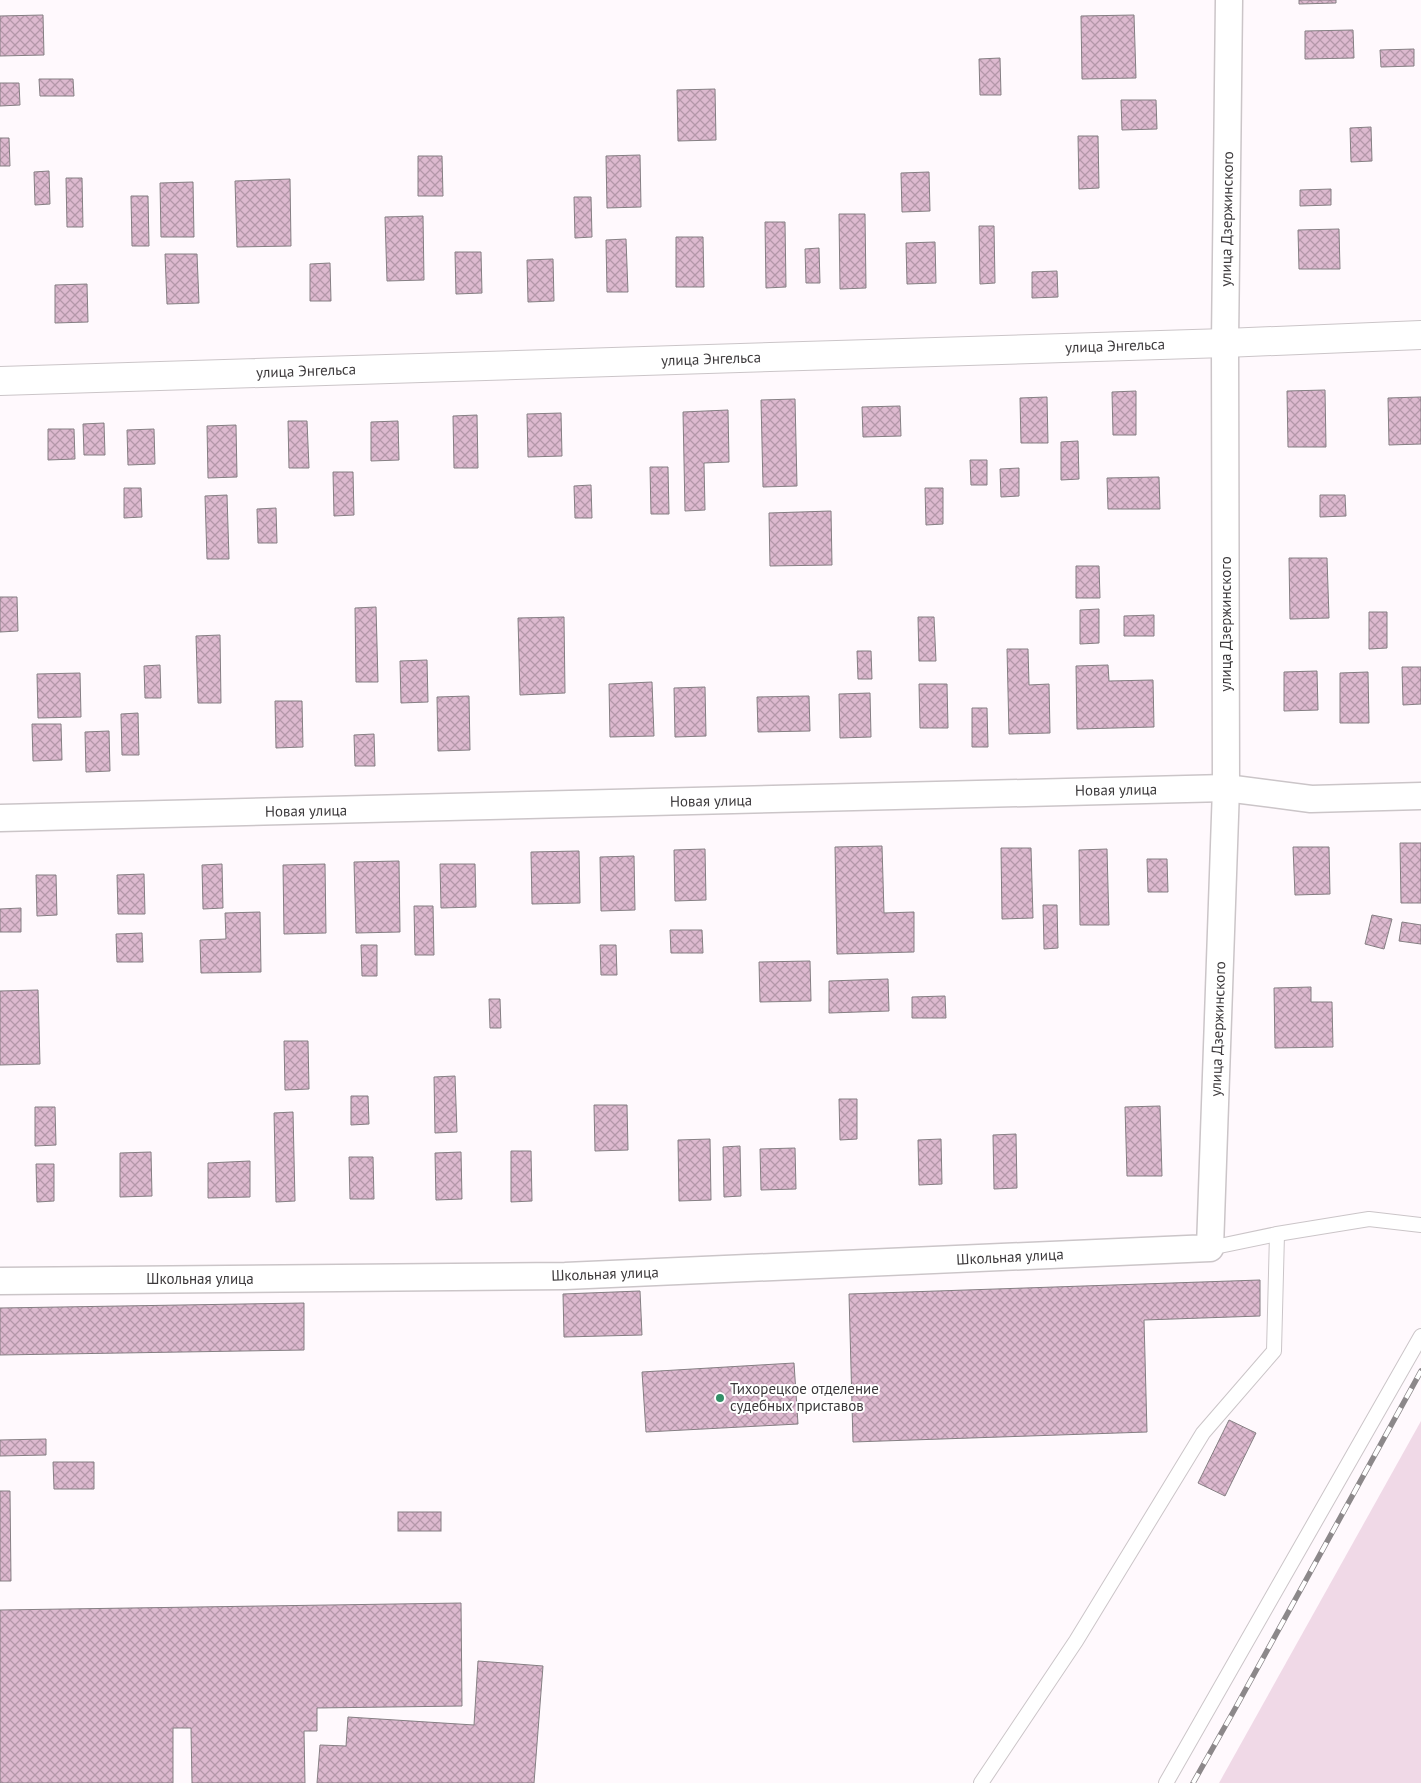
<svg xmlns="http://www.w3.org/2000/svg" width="1421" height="1783" font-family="'PT Sans',sans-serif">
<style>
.grass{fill:#f0d9e7}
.building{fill:url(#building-cross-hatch);stroke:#857f83}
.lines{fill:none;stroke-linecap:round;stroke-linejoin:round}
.service-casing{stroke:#cbc5c8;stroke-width:16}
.minor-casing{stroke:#cbc5c8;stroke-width:29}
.secondary-casing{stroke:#cbc5c8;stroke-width:30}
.service{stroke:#fff;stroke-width:14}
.minor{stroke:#fff;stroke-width:26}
.secondary{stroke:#fff;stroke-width:28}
.rail-casing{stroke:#8c888a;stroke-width:5.5}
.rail{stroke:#fff;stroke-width:4;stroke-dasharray:11;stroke-linecap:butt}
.poi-dot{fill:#328f67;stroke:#fff;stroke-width:2}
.labels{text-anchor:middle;stroke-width:4;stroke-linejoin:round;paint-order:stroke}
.street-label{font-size:15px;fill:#3c393b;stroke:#fff}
.poi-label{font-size:15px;fill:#3c393b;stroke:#fff;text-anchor:start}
</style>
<defs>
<pattern id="building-cross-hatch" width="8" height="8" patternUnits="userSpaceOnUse" patternTransform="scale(1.25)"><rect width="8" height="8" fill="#ddb9cf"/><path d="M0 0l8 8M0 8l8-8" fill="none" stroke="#b497a9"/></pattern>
</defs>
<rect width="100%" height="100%" fill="#fff9fd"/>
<path class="grass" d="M 1421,1421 L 1421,1783 L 1219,1783 Z"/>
<g class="building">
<path d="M 1299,0 L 1336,0 L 1336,3 L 1299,4 Z"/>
<path d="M 43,15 L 44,55 L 0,56 L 0,16 Z"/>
<path d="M 1134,15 L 1136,78 L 1082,79 L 1081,16 Z"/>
<path d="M 1353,30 L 1354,58 L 1305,59 L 1305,31 Z"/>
<path d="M 1414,49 L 1414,66 L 1381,67 L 1380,50 Z"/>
<path d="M 1000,58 L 1001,95 L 980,95 L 979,59 Z"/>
<path d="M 39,79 L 73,79 L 74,96 L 40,96 Z"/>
<path d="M 0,83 L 19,83 L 20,105 L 0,106 Z"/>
<path d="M 715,89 L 716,140 L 678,141 L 677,90 Z"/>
<path d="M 1121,100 L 1156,100 L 1157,129 L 1122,130 Z"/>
<path d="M 1371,127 L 1372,161 L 1351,162 L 1350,128 Z"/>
<path d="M 1078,136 L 1098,136 L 1099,188 L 1079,189 Z"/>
<path d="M 0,138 L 9,138 L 10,166 L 0,166 Z"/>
<path d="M 640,155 L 641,207 L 607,208 L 606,156 Z"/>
<path d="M 418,156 L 442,156 L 443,196 L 418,196 Z"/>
<path d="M 49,171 L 50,204 L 35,205 L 34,172 Z"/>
<path d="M 929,172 L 930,211 L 902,212 L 901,173 Z"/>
<path d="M 66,178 L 82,178 L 83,227 L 67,227 Z"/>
<path d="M 290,179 L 291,246 L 237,247 L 235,181 Z"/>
<path d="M 193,182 L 194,237 L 161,237 L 160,183 Z"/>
<path d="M 1331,189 L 1331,205 L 1300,206 L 1300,190 Z"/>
<path d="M 131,196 L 148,196 L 149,246 L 132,246 Z"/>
<path d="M 574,197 L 591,197 L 592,237 L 575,238 Z"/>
<path d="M 839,214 L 865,214 L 866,288 L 840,289 Z"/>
<path d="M 423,216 L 424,280 L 387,281 L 385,217 Z"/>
<path d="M 765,222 L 785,222 L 786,287 L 766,288 Z"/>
<path d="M 979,226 L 994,226 L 995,283 L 980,284 Z"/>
<path d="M 1339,229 L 1340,269 L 1299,269 L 1298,230 Z"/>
<path d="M 676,237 L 703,237 L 704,287 L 676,287 Z"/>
<path d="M 626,239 L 628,292 L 607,292 L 606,240 Z"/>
<path d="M 935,242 L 936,283 L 907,284 L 906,243 Z"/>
<path d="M 819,248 L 820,283 L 806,283 L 805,249 Z"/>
<path d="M 455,252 L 481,252 L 482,293 L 456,294 Z"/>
<path d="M 165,254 L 197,254 L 199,303 L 167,304 Z"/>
<path d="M 553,259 L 554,301 L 528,302 L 527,260 Z"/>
<path d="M 330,263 L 331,301 L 310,301 L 310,264 Z"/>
<path d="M 1057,271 L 1058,297 L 1032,298 L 1032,272 Z"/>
<path d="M 87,284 L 88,322 L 55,323 L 55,285 Z"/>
<path d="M 1325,390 L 1326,447 L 1288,447 L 1287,391 Z"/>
<path d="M 1136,391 L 1136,435 L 1113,435 L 1112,392 Z"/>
<path d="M 1047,397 L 1048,443 L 1021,443 L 1020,398 Z"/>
<path d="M 1421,397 L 1421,444 L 1389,445 L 1388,398 Z"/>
<path d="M 795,399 L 797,486 L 763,487 L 761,400 Z"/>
<path d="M 900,406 L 901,436 L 863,437 L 862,407 Z"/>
<path d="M 728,410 L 729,462 L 704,463 L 705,510 L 685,511 L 683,412 Z"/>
<path d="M 561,413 L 562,456 L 528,457 L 527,414 Z"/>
<path d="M 477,415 L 478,468 L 454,468 L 453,416 Z"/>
<path d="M 288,421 L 307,421 L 309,468 L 289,468 Z"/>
<path d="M 398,421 L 399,460 L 371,461 L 371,422 Z"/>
<path d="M 104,423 L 105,455 L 84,455 L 83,424 Z"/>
<path d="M 236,425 L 237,477 L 208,478 L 207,426 Z"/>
<path d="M 48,429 L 74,429 L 75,459 L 48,460 Z"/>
<path d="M 154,429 L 155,464 L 128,465 L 127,430 Z"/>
<path d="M 1078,441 L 1079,479 L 1061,480 L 1061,442 Z"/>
<path d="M 970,460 L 987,460 L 987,485 L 971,485 Z"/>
<path d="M 650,467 L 668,467 L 669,514 L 651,514 Z"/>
<path d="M 1019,468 L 1019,496 L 1001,497 L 1000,469 Z"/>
<path d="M 333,472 L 353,472 L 354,515 L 334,516 Z"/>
<path d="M 1159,477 L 1160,509 L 1108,509 L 1107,478 Z"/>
<path d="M 591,485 L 592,518 L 575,518 L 574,486 Z"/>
<path d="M 124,488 L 141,488 L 142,517 L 124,518 Z"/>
<path d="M 925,488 L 943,488 L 943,524 L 926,525 Z"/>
<path d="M 227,495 L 229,559 L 207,559 L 205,496 Z"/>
<path d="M 1320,495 L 1345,495 L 1346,516 L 1320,517 Z"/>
<path d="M 276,508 L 277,543 L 258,543 L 257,509 Z"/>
<path d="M 831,511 L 832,565 L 770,566 L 769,513 Z"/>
<path d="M 1289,558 L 1327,558 L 1329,618 L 1290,619 Z"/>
<path d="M 1076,566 L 1099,566 L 1100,598 L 1076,598 Z"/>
<path d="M 0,597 L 17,597 L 18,631 L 0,632 Z"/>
<path d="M 376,607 L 378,682 L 356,682 L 355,608 Z"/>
<path d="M 1099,609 L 1099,643 L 1080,644 L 1080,610 Z"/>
<path d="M 1369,612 L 1387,612 L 1387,648 L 1369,649 Z"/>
<path d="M 1154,615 L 1154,636 L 1124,636 L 1124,616 Z"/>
<path d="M 564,617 L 565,693 L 520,695 L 518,618 Z"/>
<path d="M 918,617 L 934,617 L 936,661 L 919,661 Z"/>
<path d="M 220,635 L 221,703 L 198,703 L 196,636 Z"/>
<path d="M 1007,649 L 1028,649 L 1029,685 L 1049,684 L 1050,733 L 1009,734 Z"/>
<path d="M 857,651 L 871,651 L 872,679 L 858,679 Z"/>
<path d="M 427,660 L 428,702 L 401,703 L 400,661 Z"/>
<path d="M 160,665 L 161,698 L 145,698 L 144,666 Z"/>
<path d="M 1108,665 L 1109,681 L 1153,680 L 1154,727 L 1077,729 L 1076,666 Z"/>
<path d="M 1402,667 L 1421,667 L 1421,704 L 1403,705 Z"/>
<path d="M 1317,671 L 1318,710 L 1284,711 L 1284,672 Z"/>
<path d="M 1368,672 L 1369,723 L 1340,723 L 1340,673 Z"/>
<path d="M 80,673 L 81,717 L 38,718 L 37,674 Z"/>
<path d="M 652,682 L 654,736 L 610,737 L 609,684 Z"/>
<path d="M 919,684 L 947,684 L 948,728 L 920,728 Z"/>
<path d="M 705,687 L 706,736 L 675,737 L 674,688 Z"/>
<path d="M 870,693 L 871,737 L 840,738 L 839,694 Z"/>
<path d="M 469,696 L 470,750 L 438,751 L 437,697 Z"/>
<path d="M 809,696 L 810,731 L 758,732 L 757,697 Z"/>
<path d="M 275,701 L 302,701 L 303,747 L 276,748 Z"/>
<path d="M 972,708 L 987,708 L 988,747 L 972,747 Z"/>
<path d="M 138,713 L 139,755 L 122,755 L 121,714 Z"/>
<path d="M 32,724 L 61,724 L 62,760 L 33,761 Z"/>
<path d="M 109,731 L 110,771 L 86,772 L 85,732 Z"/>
<path d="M 374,734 L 375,766 L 355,766 L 354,735 Z"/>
<path d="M 1400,843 L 1421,843 L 1421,903 L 1401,903 Z"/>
<path d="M 882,846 L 884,913 L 914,912 L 914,952 L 837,954 L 835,847 Z"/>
<path d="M 1293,847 L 1329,847 L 1330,894 L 1295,895 Z"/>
<path d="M 1001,848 L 1031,848 L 1033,918 L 1002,919 Z"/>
<path d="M 705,849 L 706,900 L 675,901 L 674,850 Z"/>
<path d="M 1107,849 L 1109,925 L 1080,925 L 1079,850 Z"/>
<path d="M 579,851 L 580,903 L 532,904 L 531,852 Z"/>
<path d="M 634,856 L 635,910 L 601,911 L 600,857 Z"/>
<path d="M 1147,859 L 1167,859 L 1168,892 L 1148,892 Z"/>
<path d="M 399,861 L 400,932 L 356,933 L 354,862 Z"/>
<path d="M 222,864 L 223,908 L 203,909 L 202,865 Z"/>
<path d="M 325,864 L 326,933 L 284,934 L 283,865 Z"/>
<path d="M 440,864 L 475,864 L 476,907 L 441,908 Z"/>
<path d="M 144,874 L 145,914 L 118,914 L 117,875 Z"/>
<path d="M 36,875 L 56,875 L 57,915 L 37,916 Z"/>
<path d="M 1043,905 L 1057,905 L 1058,948 L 1044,949 Z"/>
<path d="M 414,906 L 433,906 L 434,955 L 415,955 Z"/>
<path d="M 21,908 L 21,932 L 0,932 L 0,909 Z"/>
<path d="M 260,912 L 261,972 L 201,973 L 200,940 L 226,939 L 225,913 Z"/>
<path d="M 1372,915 L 1392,919 L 1384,949 L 1365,944 Z"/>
<path d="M 1402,922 L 1421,925 L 1421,944 L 1399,941 Z"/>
<path d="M 670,930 L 702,930 L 703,953 L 671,953 Z"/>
<path d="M 142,933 L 143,962 L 117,962 L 116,934 Z"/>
<path d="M 361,945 L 377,945 L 377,976 L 362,976 Z"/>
<path d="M 600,945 L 616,945 L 617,975 L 601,975 Z"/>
<path d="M 810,961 L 811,1001 L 760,1002 L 759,962 Z"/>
<path d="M 888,979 L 889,1011 L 829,1013 L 829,981 Z"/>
<path d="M 1311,987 L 1311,1002 L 1332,1002 L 1333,1047 L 1275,1048 L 1274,988 Z"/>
<path d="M 38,990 L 40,1064 L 0,1065 L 0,991 Z"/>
<path d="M 945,996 L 946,1018 L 912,1018 L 912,997 Z"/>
<path d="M 489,999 L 500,999 L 501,1028 L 490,1028 Z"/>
<path d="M 284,1041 L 308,1041 L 309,1089 L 285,1090 Z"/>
<path d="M 455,1076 L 457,1132 L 435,1133 L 434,1077 Z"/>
<path d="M 351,1096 L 368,1096 L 369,1124 L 351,1125 Z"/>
<path d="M 839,1099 L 857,1099 L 857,1139 L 840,1140 Z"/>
<path d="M 594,1105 L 627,1105 L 628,1150 L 595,1151 Z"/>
<path d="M 1160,1106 L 1162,1176 L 1127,1176 L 1125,1107 Z"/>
<path d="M 35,1107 L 55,1107 L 56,1145 L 35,1146 Z"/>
<path d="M 293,1112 L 295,1201 L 276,1202 L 274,1113 Z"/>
<path d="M 1016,1134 L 1017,1188 L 994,1189 L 993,1135 Z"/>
<path d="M 710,1139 L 711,1200 L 679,1201 L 678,1140 Z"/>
<path d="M 941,1139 L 942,1184 L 919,1185 L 918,1140 Z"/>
<path d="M 740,1146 L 741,1196 L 724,1197 L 723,1147 Z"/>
<path d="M 795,1148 L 796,1189 L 761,1190 L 760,1149 Z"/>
<path d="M 511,1151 L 531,1151 L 532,1201 L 511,1202 Z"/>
<path d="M 151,1152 L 152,1196 L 120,1197 L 120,1153 Z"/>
<path d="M 461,1152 L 462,1199 L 436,1200 L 435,1153 Z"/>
<path d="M 349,1157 L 373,1157 L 374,1199 L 350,1199 Z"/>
<path d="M 250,1161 L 250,1197 L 208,1198 L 208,1163 Z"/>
<path d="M 36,1164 L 54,1164 L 54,1201 L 37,1202 Z"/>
<path d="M 1260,1280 L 1260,1316 L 1144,1320 L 1147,1432 L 853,1442 L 849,1294 Z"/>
<path d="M 640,1291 L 642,1335 L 564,1337 L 563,1294 Z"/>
<path d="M 304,1303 L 304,1350 L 0,1355 L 0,1308 Z"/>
<path d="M 794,1363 L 798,1424 L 646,1432 L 642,1372 Z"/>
<path d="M 1229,1420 L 1256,1433 L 1225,1496 L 1198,1483 Z"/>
<path d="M 46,1439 L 46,1455 L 0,1456 L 0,1440 Z"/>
<path d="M 53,1462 L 94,1462 L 94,1489 L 54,1489 Z"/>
<path d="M 0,1491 L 10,1491 L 11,1581 L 0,1581 Z"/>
<rect x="398" y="1512" width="43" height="19"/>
<path d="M 461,1603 L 462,1706 L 317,1708 L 317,1731 L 304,1731 L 305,1783 L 192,1783 L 191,1728 L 173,1728 L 173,1783 L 0,1783 L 0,1610 Z"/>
<path d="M 478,1661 L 543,1666 L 534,1783 L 317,1783 L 320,1745 L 346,1746 L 348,1717 L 474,1725 Z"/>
</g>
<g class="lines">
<defs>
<g id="service">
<path d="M 1210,1248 L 1277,1234 L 1369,1219 L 1421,1225"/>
<path d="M 981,1783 L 1076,1641 L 1203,1433 L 1274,1351 L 1277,1234"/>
<path d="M 1166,1783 L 1421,1336"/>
</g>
<g id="minor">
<path d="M 0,818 L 1226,788 L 1311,799 L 1421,796"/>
<path d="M 0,1281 L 565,1276 L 1210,1248 L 1226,788 L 1225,343 L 1229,0"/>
</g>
<path id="secondary" d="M 0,381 L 1225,343 L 1421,335"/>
</defs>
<use href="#service" class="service-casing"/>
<use href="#minor" class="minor-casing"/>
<use href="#secondary" class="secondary-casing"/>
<use href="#service" class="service"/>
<use href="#minor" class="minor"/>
<use href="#secondary" class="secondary"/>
<defs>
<path id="rail" d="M 1193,1783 L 1236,1707 L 1421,1371"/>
</defs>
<use href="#rail" class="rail-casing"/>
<use href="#rail" class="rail"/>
</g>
<circle class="poi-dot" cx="720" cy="1398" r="5"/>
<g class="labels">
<g class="street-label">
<text transform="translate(1227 219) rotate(-89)" y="5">улица Дзержинского</text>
<text transform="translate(1115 346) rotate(-2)" y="5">улица Энгельса</text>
<text transform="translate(711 359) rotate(-2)" y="5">улица Энгельса</text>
<text transform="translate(306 371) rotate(-2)" y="5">улица Энгельса</text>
<text transform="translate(1226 624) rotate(-90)" y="5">улица Дзержинского</text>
<text transform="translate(1116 790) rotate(-1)" y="5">Новая улица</text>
<text transform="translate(711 801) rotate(-1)" y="5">Новая улица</text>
<text transform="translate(306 811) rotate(-1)" y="5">Новая улица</text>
<text transform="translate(1218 1029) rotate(-88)" y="5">улица Дзержинского</text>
<text transform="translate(1010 1257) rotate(-3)" y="5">Школьная улица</text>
<text transform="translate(605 1274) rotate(-2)" y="5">Школьная улица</text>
<text x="200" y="1284">Школьная улица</text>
</g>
<g class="poi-label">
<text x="730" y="1394">Тихорецкое отделение<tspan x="730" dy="17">судебных приставов</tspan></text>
</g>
</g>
</svg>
